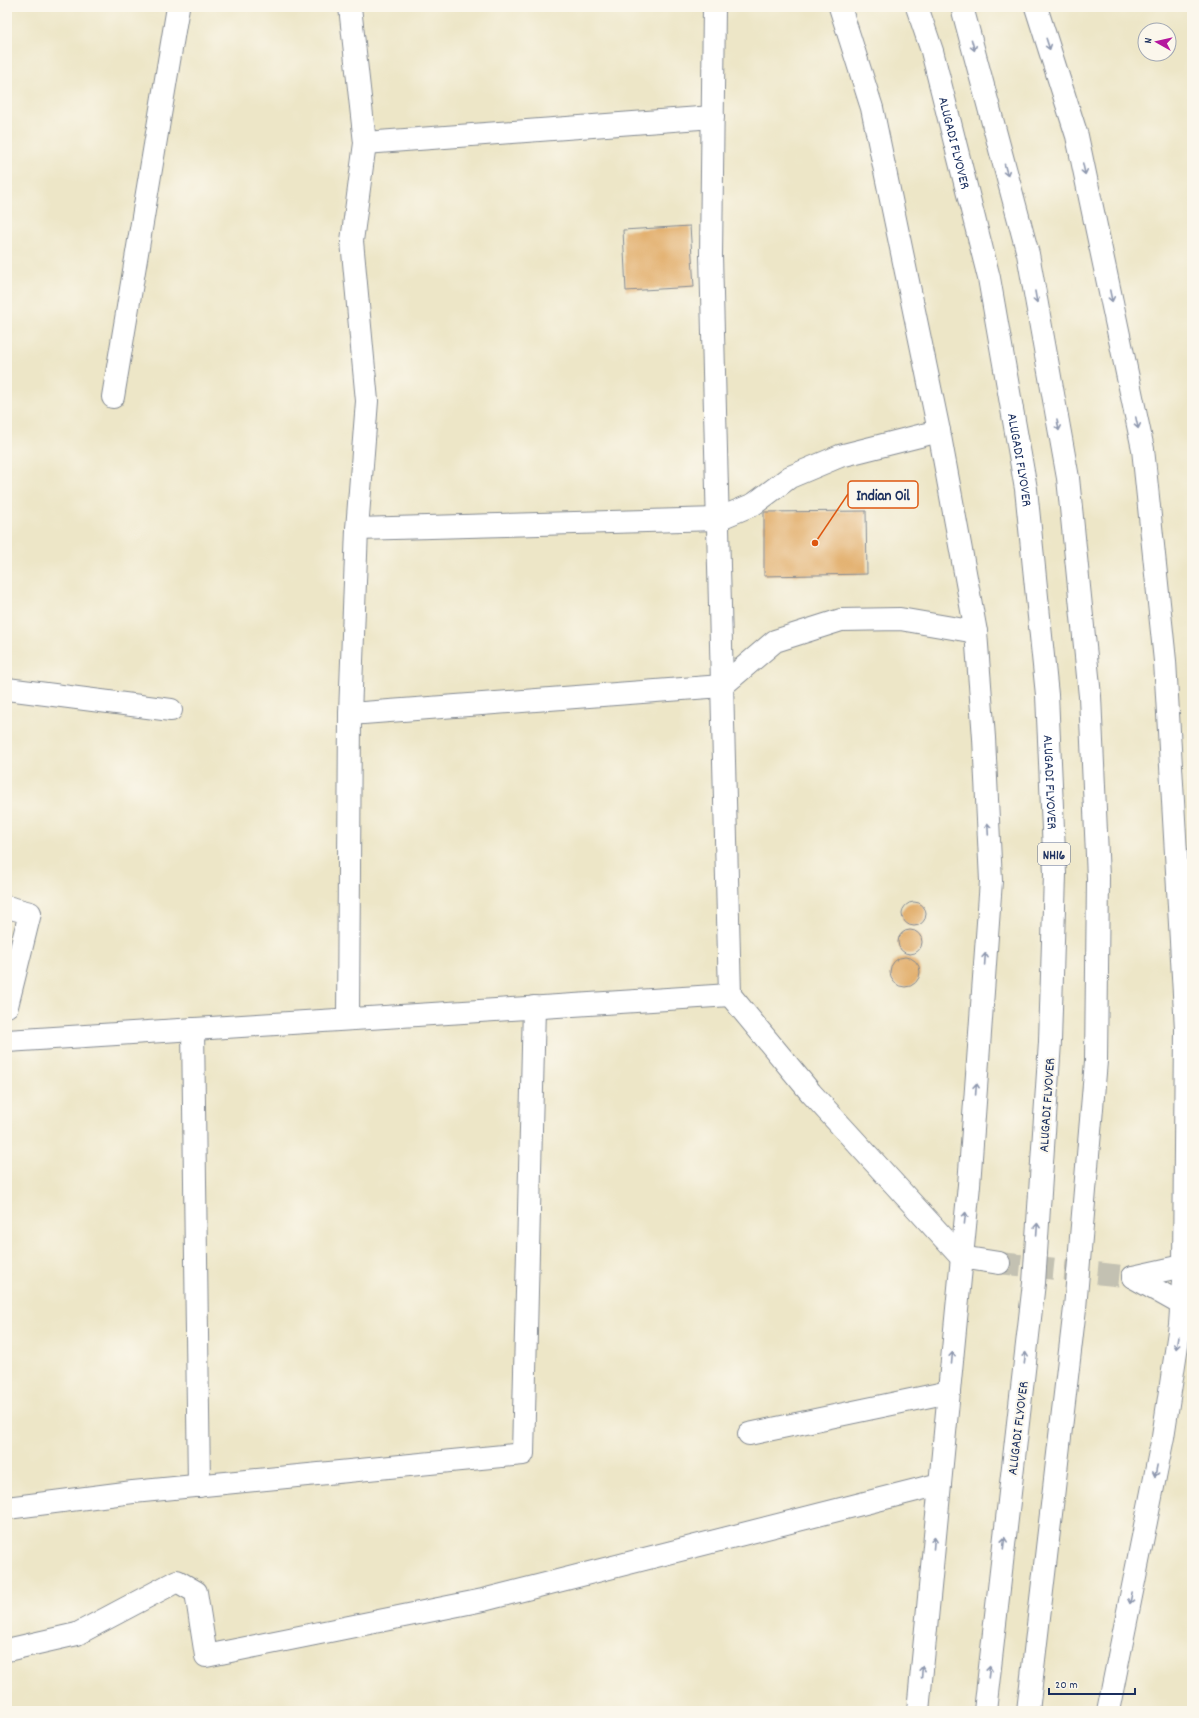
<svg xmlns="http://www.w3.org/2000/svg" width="1199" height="1718" viewBox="0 0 1199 1718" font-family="Dekko,sans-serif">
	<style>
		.building { fill: #e1ab66 }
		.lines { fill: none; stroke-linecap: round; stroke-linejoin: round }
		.minor-tunnel { stroke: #c3c1b2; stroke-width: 22; stroke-dasharray: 22 11; stroke-linecap: butt }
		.minor-casing { stroke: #848a92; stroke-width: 24 }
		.minor { stroke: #fff; stroke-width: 22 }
		.highway-bridge-casing { stroke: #848a92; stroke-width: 24; stroke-linecap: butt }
		.highway-bridge { stroke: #fff; stroke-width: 22 }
		.oneway { stroke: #8d97ae }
		.labels { text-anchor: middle; stroke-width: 4; stroke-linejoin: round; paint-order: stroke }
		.shield { fill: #fbf7ec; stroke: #5e6b89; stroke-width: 1 }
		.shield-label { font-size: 13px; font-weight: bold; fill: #1b2f5e }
		.street-label { font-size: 14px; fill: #1b2f5e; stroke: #fbf7ec }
		.leader { fill: none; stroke: #de5710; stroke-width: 1.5 }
		.callout-dot { fill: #de5710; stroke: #fbf7ec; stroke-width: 1.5 }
		.callout { fill: #fbf7ec; stroke: #de5710; stroke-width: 1.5 }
		.callout-label { font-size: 15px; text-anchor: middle; font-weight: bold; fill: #1b2f5e }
	</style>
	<rect width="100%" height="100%" fill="#fbf7ec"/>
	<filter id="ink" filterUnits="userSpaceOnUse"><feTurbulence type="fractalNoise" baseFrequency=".025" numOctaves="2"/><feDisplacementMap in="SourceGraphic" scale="8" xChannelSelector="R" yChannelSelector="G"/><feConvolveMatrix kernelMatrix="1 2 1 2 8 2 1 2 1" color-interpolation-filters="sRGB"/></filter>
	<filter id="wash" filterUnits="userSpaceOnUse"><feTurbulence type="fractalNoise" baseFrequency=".012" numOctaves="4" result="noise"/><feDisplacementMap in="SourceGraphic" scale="16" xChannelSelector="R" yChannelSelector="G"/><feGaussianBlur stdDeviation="0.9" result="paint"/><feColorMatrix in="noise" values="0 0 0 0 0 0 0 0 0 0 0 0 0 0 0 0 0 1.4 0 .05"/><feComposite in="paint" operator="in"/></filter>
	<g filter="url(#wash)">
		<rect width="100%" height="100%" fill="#ede6c7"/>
		<g id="blocks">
			<g class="building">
				<polygon points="690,226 694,287 626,291 623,230"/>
				<polygon points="866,511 867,574 764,576 764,512"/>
				<circle cx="914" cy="914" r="12"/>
				<circle cx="910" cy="942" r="12"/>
				<circle cx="905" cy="972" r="15"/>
			</g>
		</g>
	</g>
	<g filter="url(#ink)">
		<use href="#blocks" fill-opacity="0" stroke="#848a92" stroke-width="1"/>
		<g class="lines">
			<polyline class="minor-tunnel" points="999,1263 1133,1277"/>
			<g class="minor-casing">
				<g id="minor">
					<polyline points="350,7 365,143 352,241 367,401 357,529 350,714 722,686 775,641 841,620 900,619 976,632"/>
					<polyline points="714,7 711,255 730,995 811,1093 961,1257 999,1263"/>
					<polyline points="840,7 872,108 939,431 976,632 984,738 991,881 969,1185 918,1711"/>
					<polyline points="1036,7 1077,136 1143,449 1165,661 1186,1029 1184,1266 1180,1325 1163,1437 1108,1711"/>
					<polyline points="365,143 713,117"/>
					<polyline points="113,397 178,7"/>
					<polyline points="357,529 718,519 754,504 790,477 840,456 939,431"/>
					<polyline points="7,689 171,710"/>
					<polyline points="7,907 30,913 7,1006"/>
					<polyline points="348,1019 350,714"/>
					<polyline points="193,1029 199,1486"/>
					<polyline points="7,1041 730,995"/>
					<polyline points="1133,1277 1181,1304 1192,1304"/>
					<polyline points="1133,1277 1192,1264"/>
					<polyline points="749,1434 949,1392"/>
					<polyline points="7,1508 133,1492 523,1454 534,1007"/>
					<polyline points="7,1650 77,1634 177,1581 196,1592 206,1656 483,1600 940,1484"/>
				</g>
			</g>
			<use href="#minor" class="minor"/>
			<g class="highway-bridge-casing">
				<g id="highway-bridge">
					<path id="s1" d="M917,7L932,51L989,278L1026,489L1047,695L1055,874L1050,1042L1034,1283L985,1711"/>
					<polyline points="962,7 1028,254 1068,478 1090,696 1098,878 1096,1061 1075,1308 1028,1711"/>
				</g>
			</g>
			<use href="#highway-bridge" class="highway-bridge"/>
		</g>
		<defs><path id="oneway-shaft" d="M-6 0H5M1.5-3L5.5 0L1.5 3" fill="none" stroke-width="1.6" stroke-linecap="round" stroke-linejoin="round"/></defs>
		<g class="oneway">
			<use href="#oneway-shaft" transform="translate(1048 44) rotate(72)"/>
			<use href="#oneway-shaft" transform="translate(973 45) rotate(75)"/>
			<use href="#oneway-shaft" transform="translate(1084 169) rotate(78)"/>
			<use href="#oneway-shaft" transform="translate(1006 170) rotate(75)"/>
			<use href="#oneway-shaft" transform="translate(1111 296) rotate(78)"/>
			<use href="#oneway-shaft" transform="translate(1036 297) rotate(80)"/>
			<use href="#oneway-shaft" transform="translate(1137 423) rotate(78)"/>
			<use href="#oneway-shaft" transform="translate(1058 425) rotate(80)"/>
			<use href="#oneway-shaft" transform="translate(988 829) rotate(-93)"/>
			<use href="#oneway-shaft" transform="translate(985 959) rotate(-86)"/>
			<use href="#oneway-shaft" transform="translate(976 1089) rotate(-86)"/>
			<use href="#oneway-shaft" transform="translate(965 1218) rotate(-84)"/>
			<use href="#oneway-shaft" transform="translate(1037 1229) rotate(-86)"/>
			<use href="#oneway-shaft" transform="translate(1177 1343) rotate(99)"/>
			<use href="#oneway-shaft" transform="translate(952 1358) rotate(-85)"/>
			<use href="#oneway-shaft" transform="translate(1025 1358) rotate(-83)"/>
			<use href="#oneway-shaft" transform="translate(1156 1471) rotate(101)"/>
			<use href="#oneway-shaft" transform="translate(934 1543) rotate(-85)"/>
			<use href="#oneway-shaft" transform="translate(1004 1543) rotate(-83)"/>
			<use href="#oneway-shaft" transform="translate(1131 1598) rotate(101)"/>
			<use href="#oneway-shaft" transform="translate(922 1672) rotate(-85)"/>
			<use href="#oneway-shaft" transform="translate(989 1672) rotate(-83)"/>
		</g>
	</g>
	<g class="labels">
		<rect class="shield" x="1038" y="843" width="32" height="22" rx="3"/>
		<g class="shield-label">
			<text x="1054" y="859">NH16</text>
		</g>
		<g class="street-label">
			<text dy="5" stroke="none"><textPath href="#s1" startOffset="141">ALUGADI FLYOVER</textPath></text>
			<text dy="5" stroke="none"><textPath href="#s1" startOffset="465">ALUGADI FLYOVER</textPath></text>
			<text dy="5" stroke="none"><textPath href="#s1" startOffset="789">ALUGADI FLYOVER</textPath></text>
			<text transform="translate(1046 1105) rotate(-86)" y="5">ALUGADI FLYOVER</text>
			<text transform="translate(1017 1428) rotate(-83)" y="5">ALUGADI FLYOVER</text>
		</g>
	</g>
	<path class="leader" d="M815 543L848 494"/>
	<circle class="callout-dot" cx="815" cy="543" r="4"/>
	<rect class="callout" x="848" y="481" width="70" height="27" rx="4"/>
	<g class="callout-label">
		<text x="883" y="500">Indian Oil</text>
	</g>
	<rect width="1199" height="1718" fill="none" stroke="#fbf7ec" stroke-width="24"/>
	<g transform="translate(1157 42) rotate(278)"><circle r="19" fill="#fbf7ec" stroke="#a1a7b3"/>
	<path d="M0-3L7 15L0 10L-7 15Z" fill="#b5179e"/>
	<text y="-6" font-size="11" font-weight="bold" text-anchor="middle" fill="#1b2f5e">N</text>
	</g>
	<path d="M1049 1688v6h86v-6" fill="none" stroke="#1b2f5e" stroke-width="2"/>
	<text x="1055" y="1688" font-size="12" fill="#1b2f5e" stroke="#fbf7ec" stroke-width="3" paint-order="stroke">20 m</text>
</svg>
